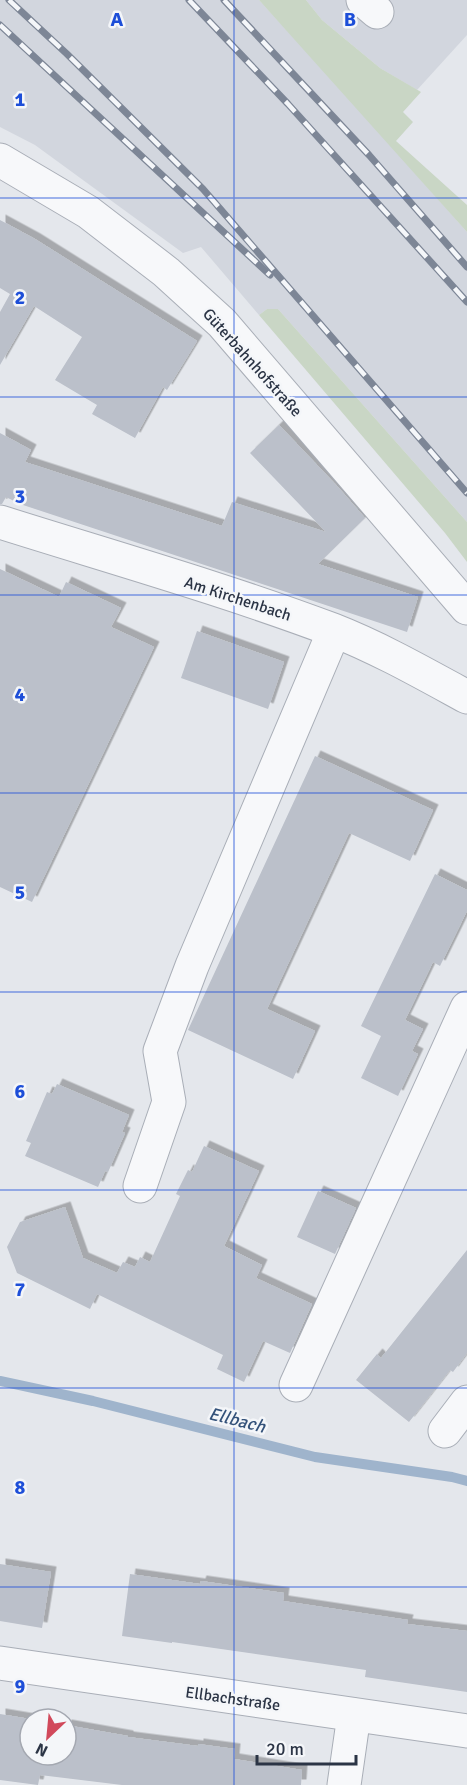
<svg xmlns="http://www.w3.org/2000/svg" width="467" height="1785" viewBox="0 0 467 1785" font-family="Signika,sans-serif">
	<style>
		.built { fill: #d2d6de }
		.green { fill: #c9d6c5 }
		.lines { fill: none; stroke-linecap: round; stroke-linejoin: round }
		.stream { stroke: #9fb4cc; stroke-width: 10 }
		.building { fill: #bbc0ca; filter: url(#shadow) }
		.minor-casing { stroke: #a9aeb7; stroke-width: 35 }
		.minor { stroke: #f7f8fa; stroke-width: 33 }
		.rail-casing { stroke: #7d8696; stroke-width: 7 }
		.rail { stroke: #f4f6f9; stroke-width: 4.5; stroke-dasharray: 14; stroke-linecap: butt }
		.grid { fill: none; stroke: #1d4ed8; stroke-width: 1.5; stroke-opacity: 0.55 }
		.labels { text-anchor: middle; stroke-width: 5; stroke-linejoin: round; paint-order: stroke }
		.street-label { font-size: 16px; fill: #2b3445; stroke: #f4f6f9 }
		.water-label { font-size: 18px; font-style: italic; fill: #34527a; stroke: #f4f6f9 }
		.grid-label { font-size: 20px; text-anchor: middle; font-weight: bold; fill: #1d4ed8; stroke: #f4f6f9; stroke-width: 5; stroke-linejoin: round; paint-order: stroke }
	</style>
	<defs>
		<filter id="shadow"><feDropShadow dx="5.5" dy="-5.5" stdDeviation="0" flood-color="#0004"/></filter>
	</defs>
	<rect width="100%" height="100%" fill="#e4e7ec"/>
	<g class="built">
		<polygon points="0,0 259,0 356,106 467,232 467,522 278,309 267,309 259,315 201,247 183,253 35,145 0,127"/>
		<polygon points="306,0 467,0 467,35 417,90 380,68 322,20"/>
	</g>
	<g class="green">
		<polygon points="259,0 306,0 322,20 380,68 421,92 403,112 413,122 396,141 467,205 467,232"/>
		<polygon points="267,309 278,309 467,522 467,562 445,533 259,315"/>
	</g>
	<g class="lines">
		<polyline class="stream" points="0,1381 93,1401 315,1457 452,1477 467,1481"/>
	</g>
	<g class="building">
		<polygon points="0,220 35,239 197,341 167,390 163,387 135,438 92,414 97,405 55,380 82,337 34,306 0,365 0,312 10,294 0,288"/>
		<polygon points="279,425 338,487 365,518 318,564 418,597 407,632 20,504 6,497 2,504 0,504 0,433 31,450 25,462 222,526 232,502 326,532 250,453"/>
		<polygon points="0,569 59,597 66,582 121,608 111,627 154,647 32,902 0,887"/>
		<polygon points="197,631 284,662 268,709 181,678"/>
		<polygon points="315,756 433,810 410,861 349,833 267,1009 315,1031 293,1079 188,1030"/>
		<polygon points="435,874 467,890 467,911 440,966 433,962 405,1020 423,1029 412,1051 418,1054 398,1096 361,1078 381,1036 361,1026"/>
		<polygon points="57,1084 129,1115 122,1132 125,1133 108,1172 105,1171 98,1187 25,1156 31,1143 26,1141 47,1092 52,1094"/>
		<polygon points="204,1146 259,1171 224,1246 262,1265 256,1278 312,1304 290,1353 263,1341 244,1382 217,1369 223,1355 97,1294 90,1309 17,1273 7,1247 20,1222 65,1207 83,1258 117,1273 123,1262 135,1267 140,1257 150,1262 180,1196 176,1194 188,1170 192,1172"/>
		<polygon points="318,1191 356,1208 335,1254 297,1237"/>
		<polygon points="467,1250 467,1353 453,1372 450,1370 409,1422 356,1380 377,1354 381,1358"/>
		<polygon points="0,1564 51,1572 42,1628 0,1621"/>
		<polygon points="130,1574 200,1584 201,1581 284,1593 283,1601 408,1620 407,1624 467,1631 467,1692 365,1677 366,1670 172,1642 172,1643 122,1636"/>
		<polygon points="0,1714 30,1719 30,1755 66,1755 66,1725 128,1736 128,1737 198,1746 198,1744 235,1749 234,1759 302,1770 301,1785 122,1785 40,1775 38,1785 0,1780"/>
	</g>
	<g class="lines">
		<g class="minor-casing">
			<g id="minor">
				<polyline points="363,0 377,12"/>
				<polyline points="0,160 88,212 166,272 222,323 467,608"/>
				<path d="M0,522C111,557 224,589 333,630C379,648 423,673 467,697"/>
				<polyline points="140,1186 169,1102 160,1051 192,966 334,631"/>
				<polyline points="296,1385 467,1008"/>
				<polyline points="445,1431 467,1402"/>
				<polyline points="0,1663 467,1731"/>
				<polyline points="344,1785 354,1715"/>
			</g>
		</g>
		<use href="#minor" class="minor"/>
		<g class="rail-casing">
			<g id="rail">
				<polyline points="9,0 67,54 203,189 467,493"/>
				<polyline points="189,0 288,104 467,302"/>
				<polyline points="224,0 369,155 467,267"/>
				<polyline points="0,25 270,275"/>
			</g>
		</g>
		<use href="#rail" class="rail"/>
	</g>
	<path class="grid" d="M234,0V1785M0,198H467M0,397H467M0,595H467M0,793H467M0,992H467M0,1190H467M0,1388H467M0,1587H467"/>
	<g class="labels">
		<g class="street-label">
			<text transform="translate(253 362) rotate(48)" y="6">Güterbahnhofstraße</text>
			<text transform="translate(238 598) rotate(18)" y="6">Am Kirchenbach</text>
			<text transform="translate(233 1698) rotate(8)" y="6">Ellbachstraße</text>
		</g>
		<g class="water-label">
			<text transform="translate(237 1420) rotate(14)" y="6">Ellbach</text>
		</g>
	</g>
	<g class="grid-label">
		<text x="117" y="26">A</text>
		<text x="350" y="26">B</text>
		<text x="20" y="106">1</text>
		<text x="20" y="304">2</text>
		<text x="20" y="503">3</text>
		<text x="20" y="701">4</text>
		<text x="20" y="899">5</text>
		<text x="20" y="1098">6</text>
		<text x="20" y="1296">7</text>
		<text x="20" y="1494">8</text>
		<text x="20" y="1693">9</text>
	</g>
	<g transform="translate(48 1737) rotate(206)"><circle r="28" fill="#f4f6f9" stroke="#a4a8b1" stroke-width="1.5"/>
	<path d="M0-4.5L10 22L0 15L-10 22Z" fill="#d1495b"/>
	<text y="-9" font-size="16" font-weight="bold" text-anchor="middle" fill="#2b3445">N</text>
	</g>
	<path d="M257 1755v9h99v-9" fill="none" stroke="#2b3445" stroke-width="3"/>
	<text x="266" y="1755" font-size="18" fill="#2b3445" stroke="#f4f6f9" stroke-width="4.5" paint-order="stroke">20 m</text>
</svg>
